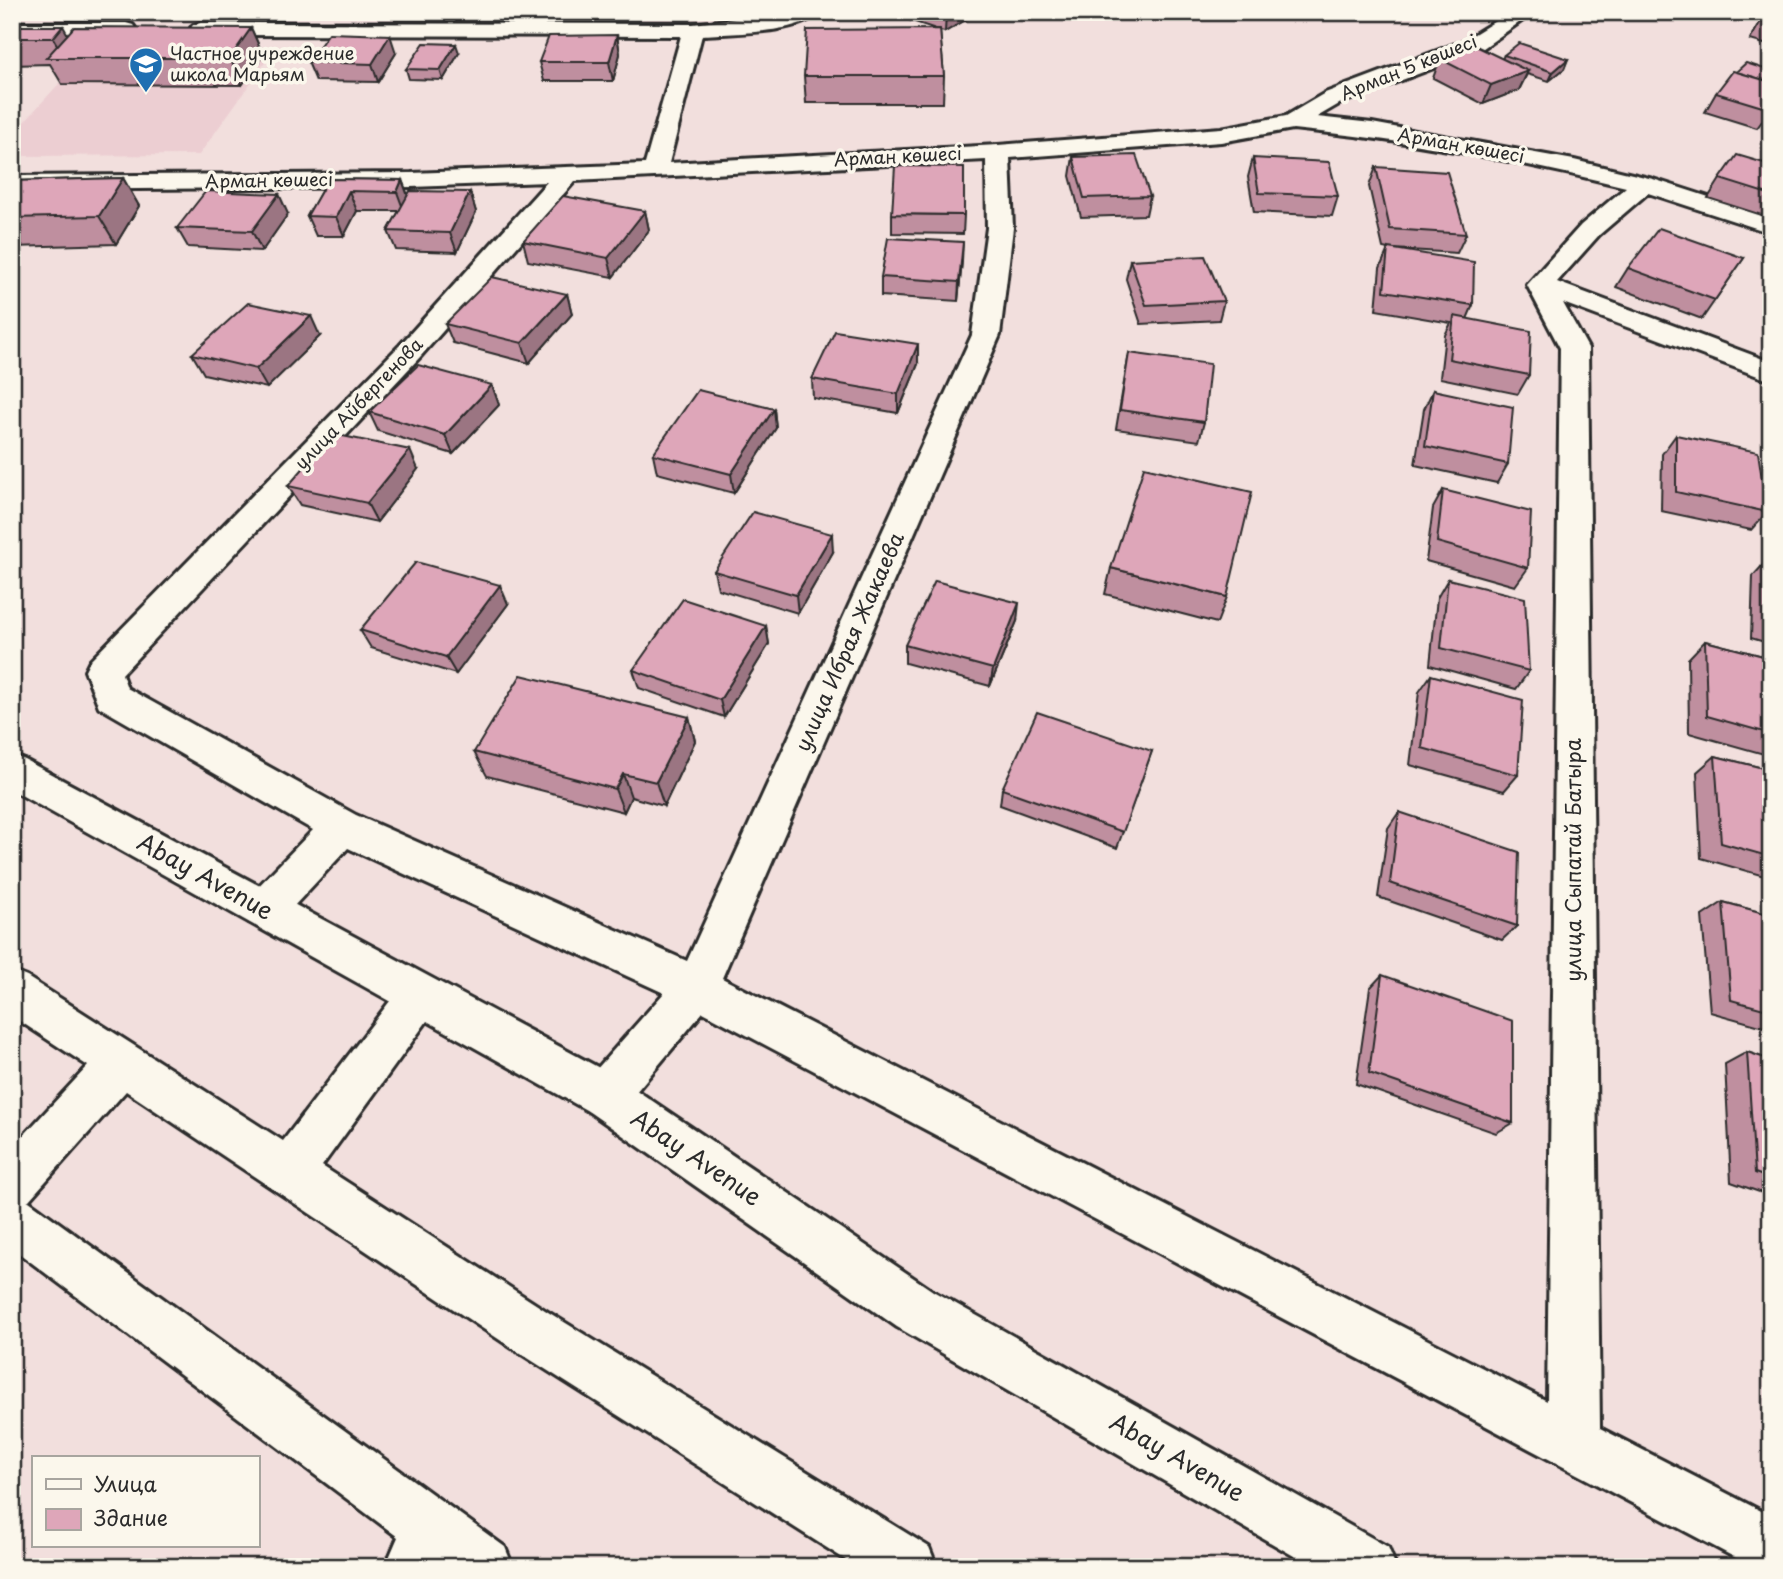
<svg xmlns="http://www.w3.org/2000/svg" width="1783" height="1579" viewBox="0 0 1783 1579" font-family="'Playpen Sans',sans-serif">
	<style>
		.built { fill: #ecced2 }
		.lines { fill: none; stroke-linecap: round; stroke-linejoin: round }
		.minor-casing { stroke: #2b2b2b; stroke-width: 6 }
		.major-casing { stroke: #2b2b2b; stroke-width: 6 }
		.minor { fill: #fbf7ec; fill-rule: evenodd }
		.major { fill: #fbf7ec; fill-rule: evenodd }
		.wall { fill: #bf8f9f; stroke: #2b2b2b; stroke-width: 2 }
		.shaded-wall { fill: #9b7482; stroke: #2b2b2b; stroke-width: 2 }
		.building { fill: #dea6b9; stroke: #2b2b2b; stroke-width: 2 }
		.labels { text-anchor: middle; stroke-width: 7; stroke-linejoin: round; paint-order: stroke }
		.far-poi-label { font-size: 18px; fill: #2b2b2b; stroke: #fbf7ec; text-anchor: start }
		.far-street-label { font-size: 18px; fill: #2b2b2b; stroke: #fbf7ec }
		.street-label { font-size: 21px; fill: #2b2b2b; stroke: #fbf7ec }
		.near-street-label { font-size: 24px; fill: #2b2b2b; stroke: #fbf7ec }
	</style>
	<rect width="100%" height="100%" fill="#f2dfdd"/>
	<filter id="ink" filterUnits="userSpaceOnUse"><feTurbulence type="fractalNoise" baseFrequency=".0143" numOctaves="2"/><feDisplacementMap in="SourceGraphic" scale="14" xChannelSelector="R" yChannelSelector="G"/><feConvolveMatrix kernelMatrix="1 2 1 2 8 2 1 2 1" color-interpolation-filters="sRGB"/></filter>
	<g filter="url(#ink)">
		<polygon class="built" points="88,52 272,53 199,155 12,156 12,135"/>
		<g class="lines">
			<g class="minor-casing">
				<g id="minor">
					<path d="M793,12H818C802,34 729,33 702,35L669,163L998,145L1221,128L1286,116L1325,93L1463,41L1510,12H1534L1479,51L1341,103L1317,117L1372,123L1574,160L1653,179L1771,217V233L1648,193L1599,235L1557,282L1771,362V381L1563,303L1588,348L1600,1428L1771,1516V1567L1751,1566L703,1012L620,1111L604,1118L588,1111L581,1095L588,1079L664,993L348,848L279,922L264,928L249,922L243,909L249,896L313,830L99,707L85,671L90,661L400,345L547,182L411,187L12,190V176L411,173L645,164L681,36L200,35L193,33L190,29L193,25L200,23L693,24ZM1293,129C1405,140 1517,160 1626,187L1581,225L1527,285L1560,348L1547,1401L722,978L1000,335L1013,228L1010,158L1221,142ZM986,160L987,228L972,335L687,961L356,815L127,688L122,674L420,357L575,181Z"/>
					<polygon points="12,23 126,23 133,25 136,29 133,33 126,35 12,35"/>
					<polygon points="12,1194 29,1201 505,1547 513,1567 385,1567 398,1537 12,1248"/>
				</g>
			</g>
			<g class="major-casing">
				<polygon id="major" points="12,755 25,760 620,1079 933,1291 1388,1547 1396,1567 1313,1567 897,1327 588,1111 427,1021 322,1166 548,1312 929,1547 937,1567 857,1567 512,1348 126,1091 29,1200 12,1207 12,1148 88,1066 12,1016 12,971 27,977 283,1141 390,1001 12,790"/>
			</g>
			<use href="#minor" class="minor"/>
			<use href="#major" class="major"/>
		</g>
		<g class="wall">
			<polygon points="897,12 979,12 945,32 940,31 944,76 943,103 806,103 804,76 936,29 897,16"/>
			<polygon points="1771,12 1771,46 1750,40 1761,21"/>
			<polygon points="12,26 68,34 251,28 263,55 242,85 62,84 50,64 12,65"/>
			<polygon points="617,35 620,54 613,81 544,81 539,62"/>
			<polygon points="396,53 378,82 316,81 308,62"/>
			<polygon points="459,53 443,80 409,79 406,69"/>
			<polygon points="1504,55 1568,59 1564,69 1549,81 1527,74 1519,90 1483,104 1433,78 1440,59 1502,59"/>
			<polygon points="1771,71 1771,109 1757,128 1705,112 1716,93 1736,72"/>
			<polygon points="1073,157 1150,196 1146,215 1081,217 1070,176"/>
			<polygon points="1253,158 1338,196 1332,216 1254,212 1248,177"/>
			<polygon points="1771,165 1771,218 1708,198 1720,179"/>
			<polygon points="1376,167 1466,234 1457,253 1393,249 1473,305 1467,319 1529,375 1518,394 1440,378 1445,335 1451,323 1376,310 1380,268 1388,249 1383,248 1369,186"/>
			<polygon points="123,178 139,206 116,244 12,247 12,181"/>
			<polygon points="328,179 402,180 408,195 470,192 476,212 457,252 396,250 388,231 399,211 357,211 344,236 316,236 307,216"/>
			<polygon points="645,211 649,230 613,277 528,261 523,241"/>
			<polygon points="288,214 262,251 188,247 177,228"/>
			<polygon points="892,214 964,215 963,234 892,233"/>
			<polygon points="1744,258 1702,319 1616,287 1628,268"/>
			<polygon points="1130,260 1224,301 1219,320 1141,324 1126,279"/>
			<polygon points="962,261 958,301 881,296 881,277"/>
			<polygon points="567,294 572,314 529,363 453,343 445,324"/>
			<polygon points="320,336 267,388 204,374 192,354"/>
			<polygon points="1129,353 1204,422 1199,441 1116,429"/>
			<polygon points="918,364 898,413 813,398 812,379"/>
			<polygon points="492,385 499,405 453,454 378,431 369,412"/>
			<polygon points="1433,390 1508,464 1497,483 1415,465 1424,409"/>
			<polygon points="774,409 776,428 734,493 657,473 653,454"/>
			<polygon points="1676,435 1767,512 1751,530 1661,511 1662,454"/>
			<polygon points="418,469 377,522 300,505 288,486"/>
			<polygon points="1443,490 1528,568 1515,586 1426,561 1433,508"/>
			<polygon points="833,552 798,613 718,589 714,571"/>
			<polygon points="1770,557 1771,557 1771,644 1751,638 1753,576"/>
			<polygon points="1111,568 1227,597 1217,623 1105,594"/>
			<polygon points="1448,579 1529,671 1516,689 1430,665 1437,598"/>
			<polygon points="508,604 456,674 371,648 360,630"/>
			<polygon points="1017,621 990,686 905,663 905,645"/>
			<polygon points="766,626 769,644 724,717 639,688 633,670"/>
			<polygon points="1705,641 1771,658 1771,756 1689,733 1688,659"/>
			<polygon points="1431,675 1518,775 1504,791 1410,765 1419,692"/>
			<polygon points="689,717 695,741 664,806 631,797 624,812 487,776 474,752"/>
			<polygon points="1152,751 1117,848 1000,805 1002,789"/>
			<polygon points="1715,756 1771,770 1771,878 1701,858 1697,772"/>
			<polygon points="1399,812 1517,926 1502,940 1378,897 1388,828"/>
			<polygon points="1723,902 1771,915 1771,1029 1710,1012 1702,916"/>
			<polygon points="1382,975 1513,1123 1496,1133 1356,1084 1370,988"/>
			<polygon points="1747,1052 1771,1060 1771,1196 1731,1182 1725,1064"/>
		</g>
		<g class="shaded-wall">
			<polygon points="949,12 979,12 945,32 946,14"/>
			<polygon points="63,26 78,53 65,58 53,38"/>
			<polygon points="251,28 263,55 242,85 230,58"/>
			<polygon points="390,35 396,53 378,82 372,64"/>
			<polygon points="617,35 620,54 613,81 609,62"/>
			<polygon points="456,44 459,53 443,80 440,70"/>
			<polygon points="1568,59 1564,69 1549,81 1553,72"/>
			<polygon points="1528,71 1519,90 1483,104 1491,85"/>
			<polygon points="123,178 139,206 116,244 99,216"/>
			<polygon points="402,180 409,199 404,211 397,192"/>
			<polygon points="349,191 357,211 344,236 336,217"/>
			<polygon points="470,192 476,212 457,252 450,233"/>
			<polygon points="279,194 288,214 262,251 252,231"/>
			<polygon points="645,211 649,230 613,277 608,258"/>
			<polygon points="963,242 962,261 958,301 959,282"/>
			<polygon points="567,294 572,314 529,363 522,343"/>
			<polygon points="311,316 320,336 267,388 256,369"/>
			<polygon points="918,344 918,364 898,413 898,394"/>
			<polygon points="492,385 499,405 453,454 445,435"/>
			<polygon points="774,409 776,428 734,493 731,474"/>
			<polygon points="410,450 418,469 377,522 367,503"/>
			<polygon points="832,534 833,552 798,613 796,595"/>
			<polygon points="500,585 508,604 456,674 446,657"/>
			<polygon points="1019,603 1017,621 990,686 993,669"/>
			<polygon points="766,626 769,644 724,717 720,700"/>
			<polygon points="689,717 695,741 664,806 656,782"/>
			<polygon points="623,774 631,797 624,812 615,789"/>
		</g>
		<g class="building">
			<polygon points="1770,12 1771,12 1771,24 1761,21"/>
			<polygon points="12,26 63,26 53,38 12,38"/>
			<polygon points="74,27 251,28 230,58 46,58"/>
			<polygon points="940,29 944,76 804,76 807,30"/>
			<polygon points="329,33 390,35 372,64 308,62"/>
			<polygon points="617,35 609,62 539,62 549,36"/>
			<polygon points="424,43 456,44 440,70 406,69"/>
			<polygon points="1519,43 1568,59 1553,72 1504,55"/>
			<polygon points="1476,46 1528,71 1491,85 1440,59"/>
			<polygon points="1746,63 1771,71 1771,82 1736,72"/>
			<polygon points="1733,71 1771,82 1771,106 1769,109 1716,93"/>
			<polygon points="1136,155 1150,196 1084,198 1073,157"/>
			<polygon points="1737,155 1771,165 1771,195 1720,179"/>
			<polygon points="1253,158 1329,162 1338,196 1259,193"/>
			<polygon points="895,166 964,167 964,215 892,214"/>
			<polygon points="1376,167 1447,172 1466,234 1390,229"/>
			<polygon points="123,178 99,216 12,218 12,181"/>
			<polygon points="328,179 402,180 397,192 349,191 336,217 307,216"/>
			<polygon points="206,191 279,194 252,231 177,228"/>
			<polygon points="410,191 470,192 450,233 388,231"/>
			<polygon points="563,196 645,211 608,258 523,241"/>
			<polygon points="1659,228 1744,258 1715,300 1628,268"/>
			<polygon points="888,238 963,242 959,282 881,277"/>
			<polygon points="1388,248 1474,262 1473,305 1384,291"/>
			<polygon points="1205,256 1224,301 1146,305 1130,260"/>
			<polygon points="492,277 567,294 522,343 445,324"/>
			<polygon points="248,303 311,316 256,369 192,354"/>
			<polygon points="1454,316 1531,331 1529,375 1449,359"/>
			<polygon points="835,331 918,344 898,394 812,379"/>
			<polygon points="1129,353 1210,364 1204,422 1120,410"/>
			<polygon points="418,365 492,385 445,435 369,412"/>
			<polygon points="698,390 774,409 731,474 653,454"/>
			<polygon points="1433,390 1513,407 1508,464 1425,446"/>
			<polygon points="333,434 410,450 367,503 288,486"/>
			<polygon points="1676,435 1758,452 1767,512 1676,492"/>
			<polygon points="1144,467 1252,492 1227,597 1111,568"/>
			<polygon points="1443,490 1531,512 1528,568 1437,542"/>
			<polygon points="753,512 832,534 796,595 714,571"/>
			<polygon points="1770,557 1771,557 1771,621 1769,620"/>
			<polygon points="416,562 500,585 446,657 360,630"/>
			<polygon points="1448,579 1525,598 1529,671 1441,648"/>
			<polygon points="935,581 1019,603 993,669 905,645"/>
			<polygon points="683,599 766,626 720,700 633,670"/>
			<polygon points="1705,641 1771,658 1771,734 1707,716"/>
			<polygon points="521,675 689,717 656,782 623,774 615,789 474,752"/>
			<polygon points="1431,675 1523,700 1518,775 1422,748"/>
			<polygon points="1037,712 1152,751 1123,832 1002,789"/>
			<polygon points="1715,756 1771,770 1771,857 1721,843"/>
			<polygon points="1399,812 1519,852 1517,926 1390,883"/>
			<polygon points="1723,902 1771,915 1771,1011 1731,1000"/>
			<polygon points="1382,975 1513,1021 1513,1123 1369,1073"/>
			<polygon points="1747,1052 1771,1060 1771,1179 1755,1173"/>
		</g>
	</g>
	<defs>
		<g id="school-pin" transform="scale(1.75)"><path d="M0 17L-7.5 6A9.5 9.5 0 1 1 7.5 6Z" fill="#1f6fb2" stroke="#fbf7ec"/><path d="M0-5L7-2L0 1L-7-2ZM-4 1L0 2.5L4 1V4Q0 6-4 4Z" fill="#fff"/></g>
	</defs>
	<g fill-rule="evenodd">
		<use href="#school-pin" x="146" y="64"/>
	</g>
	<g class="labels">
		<g class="far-poi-label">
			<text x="170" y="60">Частное учреждение<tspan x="170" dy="21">школа Марьям</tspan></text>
		</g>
		<g class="far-street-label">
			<text transform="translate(1409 68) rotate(-22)" y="6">Арман 5 көшесі</text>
			<text transform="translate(1461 146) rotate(10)" y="6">Арман көшесі</text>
			<text transform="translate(898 157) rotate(-3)" y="6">Арман көшесі</text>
			<text transform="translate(269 181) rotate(-1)" y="6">Арман көшесі</text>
			<text transform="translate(359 404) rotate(-46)" y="6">улица Айбергенова</text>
		</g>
		<g class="street-label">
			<text transform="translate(850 642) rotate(-66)" y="7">улица Ибрая Жакаева</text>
			<text transform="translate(1574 860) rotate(-90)" y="7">улица Сыпатай Батыра</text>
		</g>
		<g class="near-street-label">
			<text transform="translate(205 877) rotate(29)" y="8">Abay Avenue</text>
			<text transform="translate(696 1158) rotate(34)" y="8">Abay Avenue</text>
			<text transform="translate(1177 1458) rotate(30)" y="8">Abay Avenue</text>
		</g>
	</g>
	<rect width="1783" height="1579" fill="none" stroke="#fbf7ec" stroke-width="42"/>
	<rect x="21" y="21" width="1741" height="1537" fill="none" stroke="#2b2b2b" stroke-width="2.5" filter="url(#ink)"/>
	<rect x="32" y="1456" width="228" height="91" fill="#fbf7ec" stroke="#a8a59f" stroke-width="2"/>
	<rect x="46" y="1479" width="35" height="10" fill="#fbf7ec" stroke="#a8a59f" stroke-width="2"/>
	<text x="94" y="1492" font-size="21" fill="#2b2b2b">Улица</text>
	<rect x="46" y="1509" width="35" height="21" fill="#dea6b9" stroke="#a8a59f" stroke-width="2"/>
	<text x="94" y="1526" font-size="21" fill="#2b2b2b">Здание</text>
</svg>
